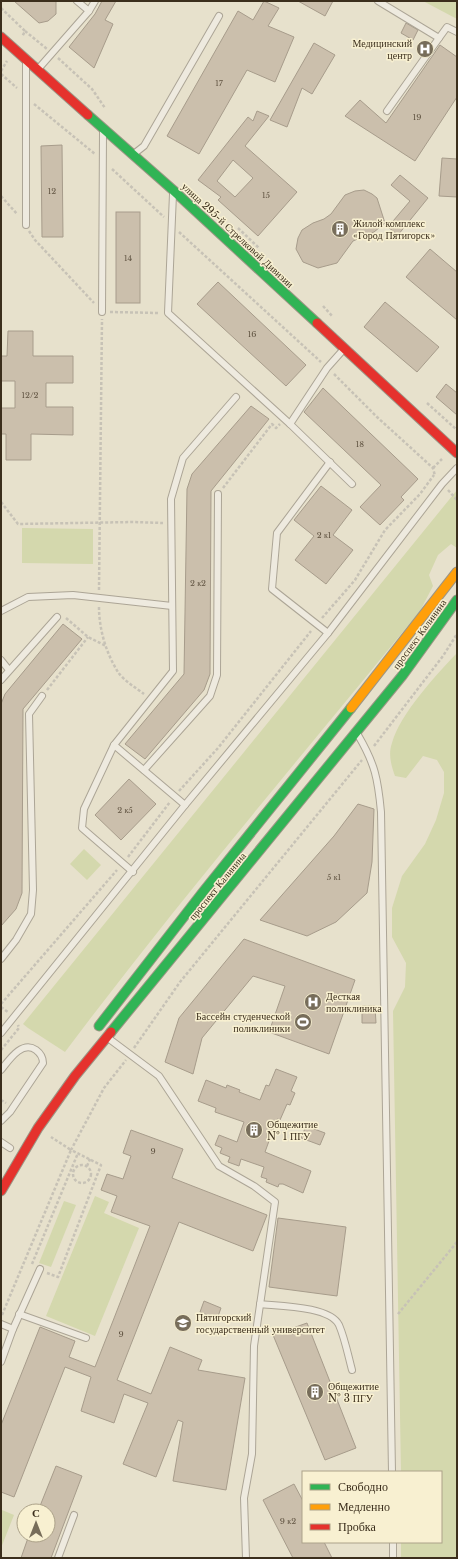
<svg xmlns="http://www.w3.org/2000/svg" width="458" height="1559" viewBox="0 0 458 1559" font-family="'Libre Baskerville',serif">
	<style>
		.green { fill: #d4d8ad }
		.building { fill: #cbbfac; stroke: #a79c8b; fill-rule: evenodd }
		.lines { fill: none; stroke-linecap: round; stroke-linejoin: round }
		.lane-casing { stroke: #aca596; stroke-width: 8 }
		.fast-casing { stroke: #9c9585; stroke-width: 11 }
		.slow-casing { stroke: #9c9585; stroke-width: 11 }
		.jam-casing { stroke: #9c9585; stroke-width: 11 }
		.path { stroke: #c7c2b6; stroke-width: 2.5; stroke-dasharray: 3 2; stroke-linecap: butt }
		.lane { stroke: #eeeadf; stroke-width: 6 }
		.fast { stroke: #30b455; stroke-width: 9 }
		.slow { stroke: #ff9f0a; stroke-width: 9 }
		.jam { stroke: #e5322d; stroke-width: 9 }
		.labels { text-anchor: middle; stroke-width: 3; stroke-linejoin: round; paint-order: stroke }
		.number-label { font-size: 8px; fill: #5f5240 }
		.poi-label { font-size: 10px; fill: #3b2e1c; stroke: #f8f0d1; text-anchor: start }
		.street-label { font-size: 10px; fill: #3b2e1c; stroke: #f8f0d1 }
	</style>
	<rect width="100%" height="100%" fill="#e7e1cc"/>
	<g class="green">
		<polygon points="423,1 457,1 457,19"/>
		<path d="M457,490V548L451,544L438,555L429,575L433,586L420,611C301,757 178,901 65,1052L28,1028L23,1024Z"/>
		<polygon points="22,528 93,529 93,564 22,563"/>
		<path d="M457,653V1558H401V1542H441V1472H401L393,1011L405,987L406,963L392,937V908L402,876L425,844L436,820L444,793V772L437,760L423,756L406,778L395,776C391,765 388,754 392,743C400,714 436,675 457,653Z"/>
		<polygon points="84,849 101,865 87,880 70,864"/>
		<polygon points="95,1196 109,1202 104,1213 139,1228 95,1336 46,1316"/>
		<polygon points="64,1201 76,1205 51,1267 39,1263"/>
		<polygon points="2,1510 14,1515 1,1548 1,1512"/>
	</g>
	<g class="building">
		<polygon points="14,1 56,1 56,14 48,21 39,23"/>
		<polygon points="102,1 116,1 105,20 113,24 94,68 69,47 95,14"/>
		<polygon points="264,1 279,8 268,26 294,37 275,82 247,70 199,154 167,136 238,11 253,20"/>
		<polygon points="298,1 333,1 325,16"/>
		<polygon points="406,23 418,30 413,40 401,33"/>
		<polygon points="314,43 335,55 312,94 302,88 287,127 270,120"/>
		<polygon points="440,45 457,57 457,97 415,161 345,116 360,100 386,123"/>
		<path d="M257,111L269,116L245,146L297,192L258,236L218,200L221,197L198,180L248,117L253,121ZM233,160L253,178L235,197L217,181Z"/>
		<polygon points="62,145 63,237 42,237 41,146"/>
		<polygon points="442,158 457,159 457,197 439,196"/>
		<polygon points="400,175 428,198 398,235 388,227 410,201 391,185"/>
		<polygon points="364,190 372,194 377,198 385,223 374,232 353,241 337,263 318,268 303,262 296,249 298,238 302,230 313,223 324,219 331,214 345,195 355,191"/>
		<rect x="116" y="212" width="24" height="91"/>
		<polygon points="430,249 457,272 457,320 406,277"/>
		<polygon points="218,282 306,365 286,386 197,304"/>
		<polygon points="385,302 439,347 417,372 364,327"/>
		<polygon points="8,331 33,331 33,356 73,356 73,383 46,383 46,407 73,407 73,435 31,434 31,460 6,460 6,434 1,434 1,408 15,408 15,381 1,381 1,356 7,356"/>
		<polygon points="446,384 457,393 457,415 436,397"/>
		<polygon points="323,388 418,479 401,497 404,500 380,525 360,507 381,485 304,412"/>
		<polygon points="251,406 269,419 211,491 210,674 204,690 145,759 125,744 184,674 187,489 192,474"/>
		<polygon points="321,486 352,510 333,535 353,550 326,584 295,560 314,536 294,520"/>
		<polygon points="63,624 82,639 23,709 22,893 16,909 1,926 1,704 5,694"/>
		<polygon points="129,779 156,804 121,840 95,815"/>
		<polygon points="358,804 374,809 372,862 367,893 336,922 307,936 260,920 334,836"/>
		<polygon points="244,939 355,980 329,1054 269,1032 285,986 253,976 202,1038 193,1074 165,1062 179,1018"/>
		<polygon points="362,1006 375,1006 376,1023 362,1023"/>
		<polygon points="276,1069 297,1077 291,1091 295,1093 290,1105 287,1104 280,1120 277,1119 265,1152 311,1171 303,1193 283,1184 279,1184 278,1187 266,1182 267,1179 261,1177 264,1167 241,1159 239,1166 228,1162 230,1157 220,1153 222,1148 215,1145 219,1135 237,1142 244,1122 215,1112 216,1108 198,1101 206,1080 226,1088 227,1085 240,1090 239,1092 260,1100 266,1085 269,1086"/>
		<polygon points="306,1126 325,1133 320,1145 301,1138"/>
		<polygon points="131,1130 183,1149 172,1178 267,1215 253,1251 179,1222 117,1380 151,1394 170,1347 202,1360 198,1370 245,1378 226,1490 173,1481 183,1422 178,1420 156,1477 123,1464 148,1403 124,1394 114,1423 81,1411 91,1377 65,1367 14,1497 1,1492 1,1425 40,1327 75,1341 69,1357 95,1367 150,1226 111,1212 117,1196 101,1190 107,1174 123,1179 131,1156 123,1153"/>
		<polygon points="278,1218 346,1227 337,1296 269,1287"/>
		<polygon points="204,1301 221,1308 217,1319 200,1312"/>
		<polygon points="307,1323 356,1448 325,1460 273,1335"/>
		<polygon points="56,1466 82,1476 51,1558 21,1558 29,1535 48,1535 48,1511 38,1511"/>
		<polygon points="294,1484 303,1501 303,1542 324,1542 332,1558 293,1558 263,1500"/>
	</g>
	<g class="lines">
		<g class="lane-casing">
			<g id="lane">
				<polyline points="77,1 89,11"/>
				<polyline points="378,1 439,38 447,27 457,32"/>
				<polyline points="26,64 26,225"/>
				<polyline points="39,68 89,11 95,1"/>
				<polyline points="387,111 439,38"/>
				<polyline points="135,153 144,146 219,16"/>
				<polyline points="173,194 168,313 290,424"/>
				<polyline points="102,312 103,133"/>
				<polyline points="343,350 327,368 290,424 352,484"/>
				<polyline points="1,611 28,597 73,595 172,606"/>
				<polyline points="328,633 272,589 277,533 330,462"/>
				<polyline points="1,660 9,670"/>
				<polyline points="1,680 57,617"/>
				<path d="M358,735C375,764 378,779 381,812L392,1472"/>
				<polyline points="114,745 185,805"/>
				<polyline points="144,770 210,696 217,675 218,494"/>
				<polyline points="133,872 82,828 84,809 114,745 173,671 171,499 183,458 236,397"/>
				<polyline points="1,959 16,940 31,914 33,890 29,714 42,696"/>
				<polyline points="1,1033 185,805 328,633 442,484 457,468"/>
				<polyline points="108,1038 159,1076 219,1166 254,1186 275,1202 254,1346 252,1454 244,1498 246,1558"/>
				<path d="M1,1070C9,1060 22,1040 36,1050C40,1053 43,1058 43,1063L10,1112L1,1121"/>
				<polyline points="1,1142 10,1148"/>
				<path d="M260,1304C278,1306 330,1306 339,1325C345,1339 348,1355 352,1370"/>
				<polyline points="19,1314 86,1338"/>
				<polyline points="1,1324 13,1329 1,1362"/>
				<polyline points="13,1329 40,1269"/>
				<polyline points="393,1542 393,1558"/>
				<polyline points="58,1558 74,1515"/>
			</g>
		</g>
		<g class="fast-casing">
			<g id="fast">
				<polyline points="88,115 173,190 317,323"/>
				<polyline points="99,1026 203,892 351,708"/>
				<polyline points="111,1032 402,676 457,600"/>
			</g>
		</g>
		<g class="slow-casing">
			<polyline id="slow" points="351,708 457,572"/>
		</g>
		<g class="jam-casing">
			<g id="jam">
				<polyline points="1,37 88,115"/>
				<polyline points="317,323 457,453"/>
				<polyline points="1,1191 38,1128 75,1076 111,1032"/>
			</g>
		</g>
		<g class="path">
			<polyline points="1,8 25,31 22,37"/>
			<polyline points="25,31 47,49"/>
			<polyline points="58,58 92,89 105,108"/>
			<polyline points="1,71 7,61"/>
			<polyline points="1,74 17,88"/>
			<polyline points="34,104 95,154"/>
			<polyline points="112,169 164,217"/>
			<polyline points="1,196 17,214"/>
			<polyline points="238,228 259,248"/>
			<polyline points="29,231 35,240 94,303"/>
			<polyline points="179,232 321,362"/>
			<polyline points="323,306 333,317"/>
			<polyline points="110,312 159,313"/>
			<polyline points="334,374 377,417 433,468 435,476"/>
			<polyline points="427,403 457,430"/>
			<polyline points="433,468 442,459"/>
			<polyline points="223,488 272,424 276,428 280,424"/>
			<polyline points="448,490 457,500"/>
			<polyline points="1,502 18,524 133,522 163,523"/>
			<polyline points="99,590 102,319"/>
			<path d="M99,607C99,629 106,653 118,672C123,680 136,688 144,694"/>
			<polyline points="66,618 88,637 106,646"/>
			<polyline points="322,618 355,580 385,530 420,494 434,475"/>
			<polyline points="47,690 88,637"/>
			<polyline points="374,746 443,656 457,634"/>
			<polyline points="179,791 218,748 311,631"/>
			<polyline points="128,857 170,802"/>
			<polyline points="1,1004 117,870"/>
			<polyline points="1,1007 8,1012"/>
			<polyline points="134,1048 180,982 362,760"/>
			<polyline points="1,1050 19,1028 18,1025"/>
			<polyline points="1,1100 6,1103"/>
			<circle cx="82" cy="1174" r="9"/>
			<polyline points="87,1166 90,1159"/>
			<polyline points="32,1264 78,1153"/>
			<polyline points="47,1273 58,1277 101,1165 71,1150 104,1088 126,1060"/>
			<polyline points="398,1314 457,1242"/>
			<polyline points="2,1315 71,1150 51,1137"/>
		</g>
		<use href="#lane" class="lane"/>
		<use href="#fast" class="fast"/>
		<use href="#slow" class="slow"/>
		<use href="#jam" class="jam"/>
	</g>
	<defs>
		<g id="hospital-disc" transform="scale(0.9)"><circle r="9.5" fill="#776d5a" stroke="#f8f0d1"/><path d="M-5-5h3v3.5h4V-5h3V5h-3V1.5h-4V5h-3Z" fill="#fff"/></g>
		<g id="building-disc" transform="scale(0.9)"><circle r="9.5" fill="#776d5a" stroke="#f8f0d1"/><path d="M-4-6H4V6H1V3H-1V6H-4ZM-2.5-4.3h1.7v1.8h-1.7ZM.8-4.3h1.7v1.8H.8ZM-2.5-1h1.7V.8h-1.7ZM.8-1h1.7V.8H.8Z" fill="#fff"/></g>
		<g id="stadium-disc" transform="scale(0.9)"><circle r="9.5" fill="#776d5a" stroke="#f8f0d1"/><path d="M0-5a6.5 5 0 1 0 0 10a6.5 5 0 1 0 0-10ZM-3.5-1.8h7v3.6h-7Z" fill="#fff"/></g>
		<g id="university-disc" transform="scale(0.9)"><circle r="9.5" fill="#776d5a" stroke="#f8f0d1"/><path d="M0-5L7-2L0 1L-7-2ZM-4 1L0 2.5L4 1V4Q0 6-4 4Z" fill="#fff"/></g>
	</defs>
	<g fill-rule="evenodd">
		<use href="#hospital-disc" x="425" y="49"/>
		<use href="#building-disc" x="340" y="229"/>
		<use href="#hospital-disc" x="313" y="1002"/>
		<use href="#stadium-disc" x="303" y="1022"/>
		<use href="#building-disc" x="254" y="1130"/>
		<use href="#university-disc" x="183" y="1323"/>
		<use href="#building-disc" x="315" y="1392"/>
	</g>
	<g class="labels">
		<g class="number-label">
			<text x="219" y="86">17</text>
			<text x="417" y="120">19</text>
			<text x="52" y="194">12</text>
			<text x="266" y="198">15</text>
			<text x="128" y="261">14</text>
			<text x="252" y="337">16</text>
			<text x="30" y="398">12/2</text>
			<text x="360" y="447">18</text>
			<text x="324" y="538">2 к1</text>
			<text x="198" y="586">2 к2</text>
			<text x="125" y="813">2 к5</text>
			<text x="334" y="880">5 к1</text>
			<text x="153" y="1154">9</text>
			<text x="121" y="1337">9</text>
			<text x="288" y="1524">9 к2</text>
		</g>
		<g class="poi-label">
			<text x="412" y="47" text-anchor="end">Медицинский<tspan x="412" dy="12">центр</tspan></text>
			<text x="353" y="227">Жилой комплекс<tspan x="353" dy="12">«Город Пятигорск»</tspan></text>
			<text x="326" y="1000">Десткая<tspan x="326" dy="12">поликлиника</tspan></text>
			<text x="290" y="1020" text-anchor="end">Бассейн студенческой<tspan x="290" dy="12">поликлиники</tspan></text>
			<text x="267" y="1128">Общежитие<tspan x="267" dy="12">№ 1 ПГУ</tspan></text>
			<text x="196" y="1321">Пятигорский<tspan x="196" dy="12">государственный университет</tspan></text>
			<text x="328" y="1390">Общежитие<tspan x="328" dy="12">№ 3 ПГУ</tspan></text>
		</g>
		<g class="street-label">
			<text transform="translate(238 235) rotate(43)" y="4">улица 295-й Стрелковой Дивизии</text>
			<text transform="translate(419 634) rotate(-54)" y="4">проспект Калинина</text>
			<text transform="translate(217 886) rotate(-51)" y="4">проспект Калинина</text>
		</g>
	</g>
	<rect width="458" height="1559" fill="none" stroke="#3b2e1c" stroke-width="4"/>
	<rect x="302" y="1471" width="140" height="72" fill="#f8f0d1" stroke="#aca289"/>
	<rect x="310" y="1484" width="20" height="6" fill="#30b455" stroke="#aca289"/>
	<text x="338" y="1491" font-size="12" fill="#3b2e1c">Свободно</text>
	<rect x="310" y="1504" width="20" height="6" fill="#ff9f0a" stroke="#aca289"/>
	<text x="338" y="1511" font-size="12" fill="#3b2e1c">Медленно</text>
	<rect x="310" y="1524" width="20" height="6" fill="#e5322d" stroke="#aca289"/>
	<text x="338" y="1531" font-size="12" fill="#3b2e1c">Пробка</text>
	<g transform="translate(36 1523)"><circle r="19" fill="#f8f0d1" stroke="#aca289"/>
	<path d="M0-3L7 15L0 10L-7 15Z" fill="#776d5a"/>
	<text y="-6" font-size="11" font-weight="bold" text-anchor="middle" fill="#3b2e1c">С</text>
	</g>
</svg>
